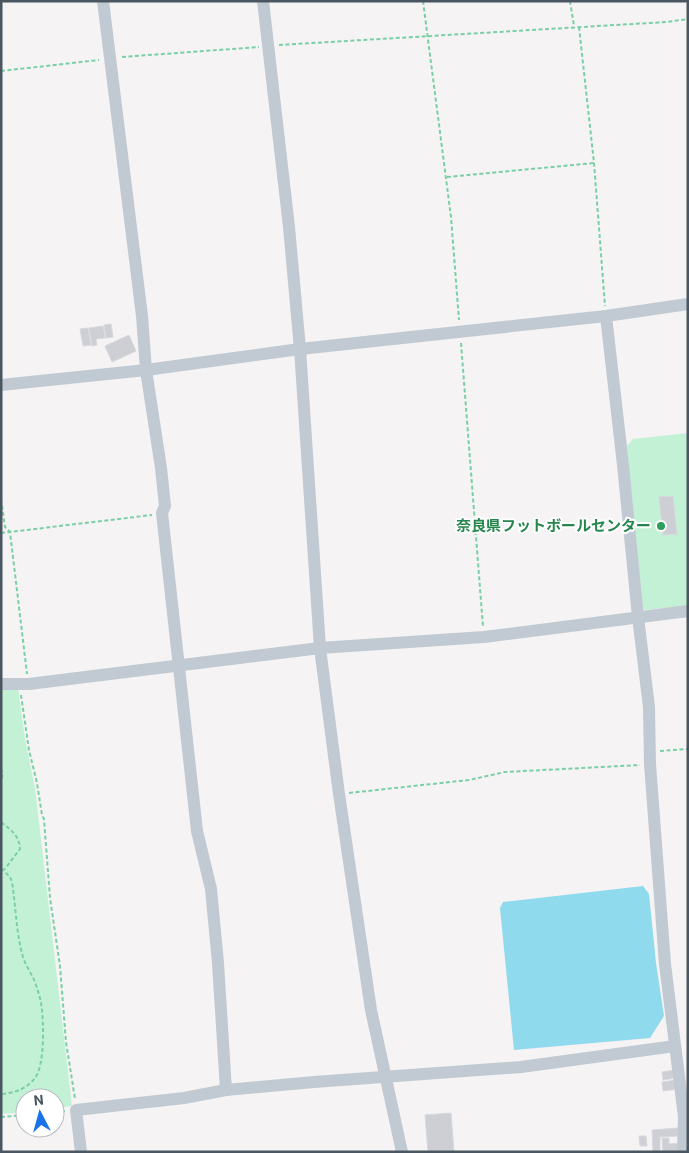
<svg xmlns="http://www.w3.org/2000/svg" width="689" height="1153" viewBox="0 0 689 1153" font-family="Roboto,'Noto Sans JP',sans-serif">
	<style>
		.green { fill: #c3f1d5 }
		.water { fill: #90daee }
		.building { fill: #cdcfd5; stroke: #d7d9de }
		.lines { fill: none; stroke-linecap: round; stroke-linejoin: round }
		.path { stroke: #7ad0a6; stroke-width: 2; stroke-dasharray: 4 2.5; stroke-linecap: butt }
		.minor { stroke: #c1cad2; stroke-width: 12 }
		.leisure-dot { fill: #2e9e5b; stroke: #fff; stroke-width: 2 }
		.labels { text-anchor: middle; stroke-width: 4; stroke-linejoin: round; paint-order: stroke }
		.leisure-label { font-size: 15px; font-weight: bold; fill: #27864d; stroke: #fff; text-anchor: end }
	</style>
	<rect width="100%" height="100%" fill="#f5f3f3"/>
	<g class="green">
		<polygon points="688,433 688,606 643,610 627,446 633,439"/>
		<polygon points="1,687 18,688 25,739 35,788 72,1106 55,1108 55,1098 25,1098 25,1112 1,1114"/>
	</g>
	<polygon class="water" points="643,886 649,894 656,963 664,1016 650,1038 514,1050 500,908 503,902"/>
	<g class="building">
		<polygon points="111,324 113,337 106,338 104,325"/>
		<polygon points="103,326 105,338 96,339 97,345 92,346 89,328"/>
		<polygon points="88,328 91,345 83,346 80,329"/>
		<polygon points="129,335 136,351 112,362 105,346"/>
		<polygon points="673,496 677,534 663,535 659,497"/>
		<polygon points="675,1070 676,1078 663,1080 662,1072"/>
		<polygon points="676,1080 678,1089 663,1091 662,1082"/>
		<polygon points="451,1113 454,1152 428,1152 425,1115"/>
		<polygon points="678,1128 678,1136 660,1137 660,1152 653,1152 652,1130"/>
		<polygon points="639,1136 646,1136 647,1146 640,1146"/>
		<polygon points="662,1138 669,1138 669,1144 682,1143 682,1152 663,1152"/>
	</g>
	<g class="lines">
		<g class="path">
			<polyline points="423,1 451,217 459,320"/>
			<polyline points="570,1 574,26"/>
			<polyline points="579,27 594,163 605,306"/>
			<polyline points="279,45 666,22 688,19"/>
			<polyline points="122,57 259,47"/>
			<polyline points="1,71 99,60"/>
			<polyline points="447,177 594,163"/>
			<polyline points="461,343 483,627"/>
			<polyline points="1,499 5,527 10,532 27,674"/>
			<polyline points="1,533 152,515"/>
			<polyline points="21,695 29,750 37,783 42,815 44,819 50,898 60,966 66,1042 75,1099"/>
			<polyline points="660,751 688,749"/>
			<polyline points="1,769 3,774 1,781"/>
			<polyline points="349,793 469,780 505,772 640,765"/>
			<path d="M1,822C12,831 19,835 20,849L4,870"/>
			<path d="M1,868L10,877L12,882C16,907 16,933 23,957C26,967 33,975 36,985C38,991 40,997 41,1003C44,1020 45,1065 35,1078C27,1089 14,1093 1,1094"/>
			<polyline points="55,1112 65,1111"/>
			<polyline points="1,1117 25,1115"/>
		</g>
		<g class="minor">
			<polyline points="103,1 142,316 146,370 161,468 165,506 162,513 197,831 211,889 218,963 226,1090"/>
			<polyline points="263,1 289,227 300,349 320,648 339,794 371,1010 402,1152"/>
			<polyline points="606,316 623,465 638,617 649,707 650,764 665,964 684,1117 683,1152"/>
			<polyline points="1,385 146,370 300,349 606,316 688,304"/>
			<polyline points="1,684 29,684 320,648 484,637 688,611"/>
			<polyline points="81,1152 76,1110 184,1098 226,1090 314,1082 521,1067 675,1046"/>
		</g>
	</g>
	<circle class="leisure-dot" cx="661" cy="526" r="5"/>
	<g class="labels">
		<g class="leisure-label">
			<text x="651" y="531">奈良県フットボールセンター</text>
		</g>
	</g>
	<rect width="689" height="1153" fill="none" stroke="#4a5661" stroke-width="5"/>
	<g transform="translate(40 1113) rotate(354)"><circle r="24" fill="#ffffff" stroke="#b7bbc0"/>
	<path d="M0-4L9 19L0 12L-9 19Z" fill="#1a73e8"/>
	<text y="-8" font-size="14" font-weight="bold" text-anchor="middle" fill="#4a5661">N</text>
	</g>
</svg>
